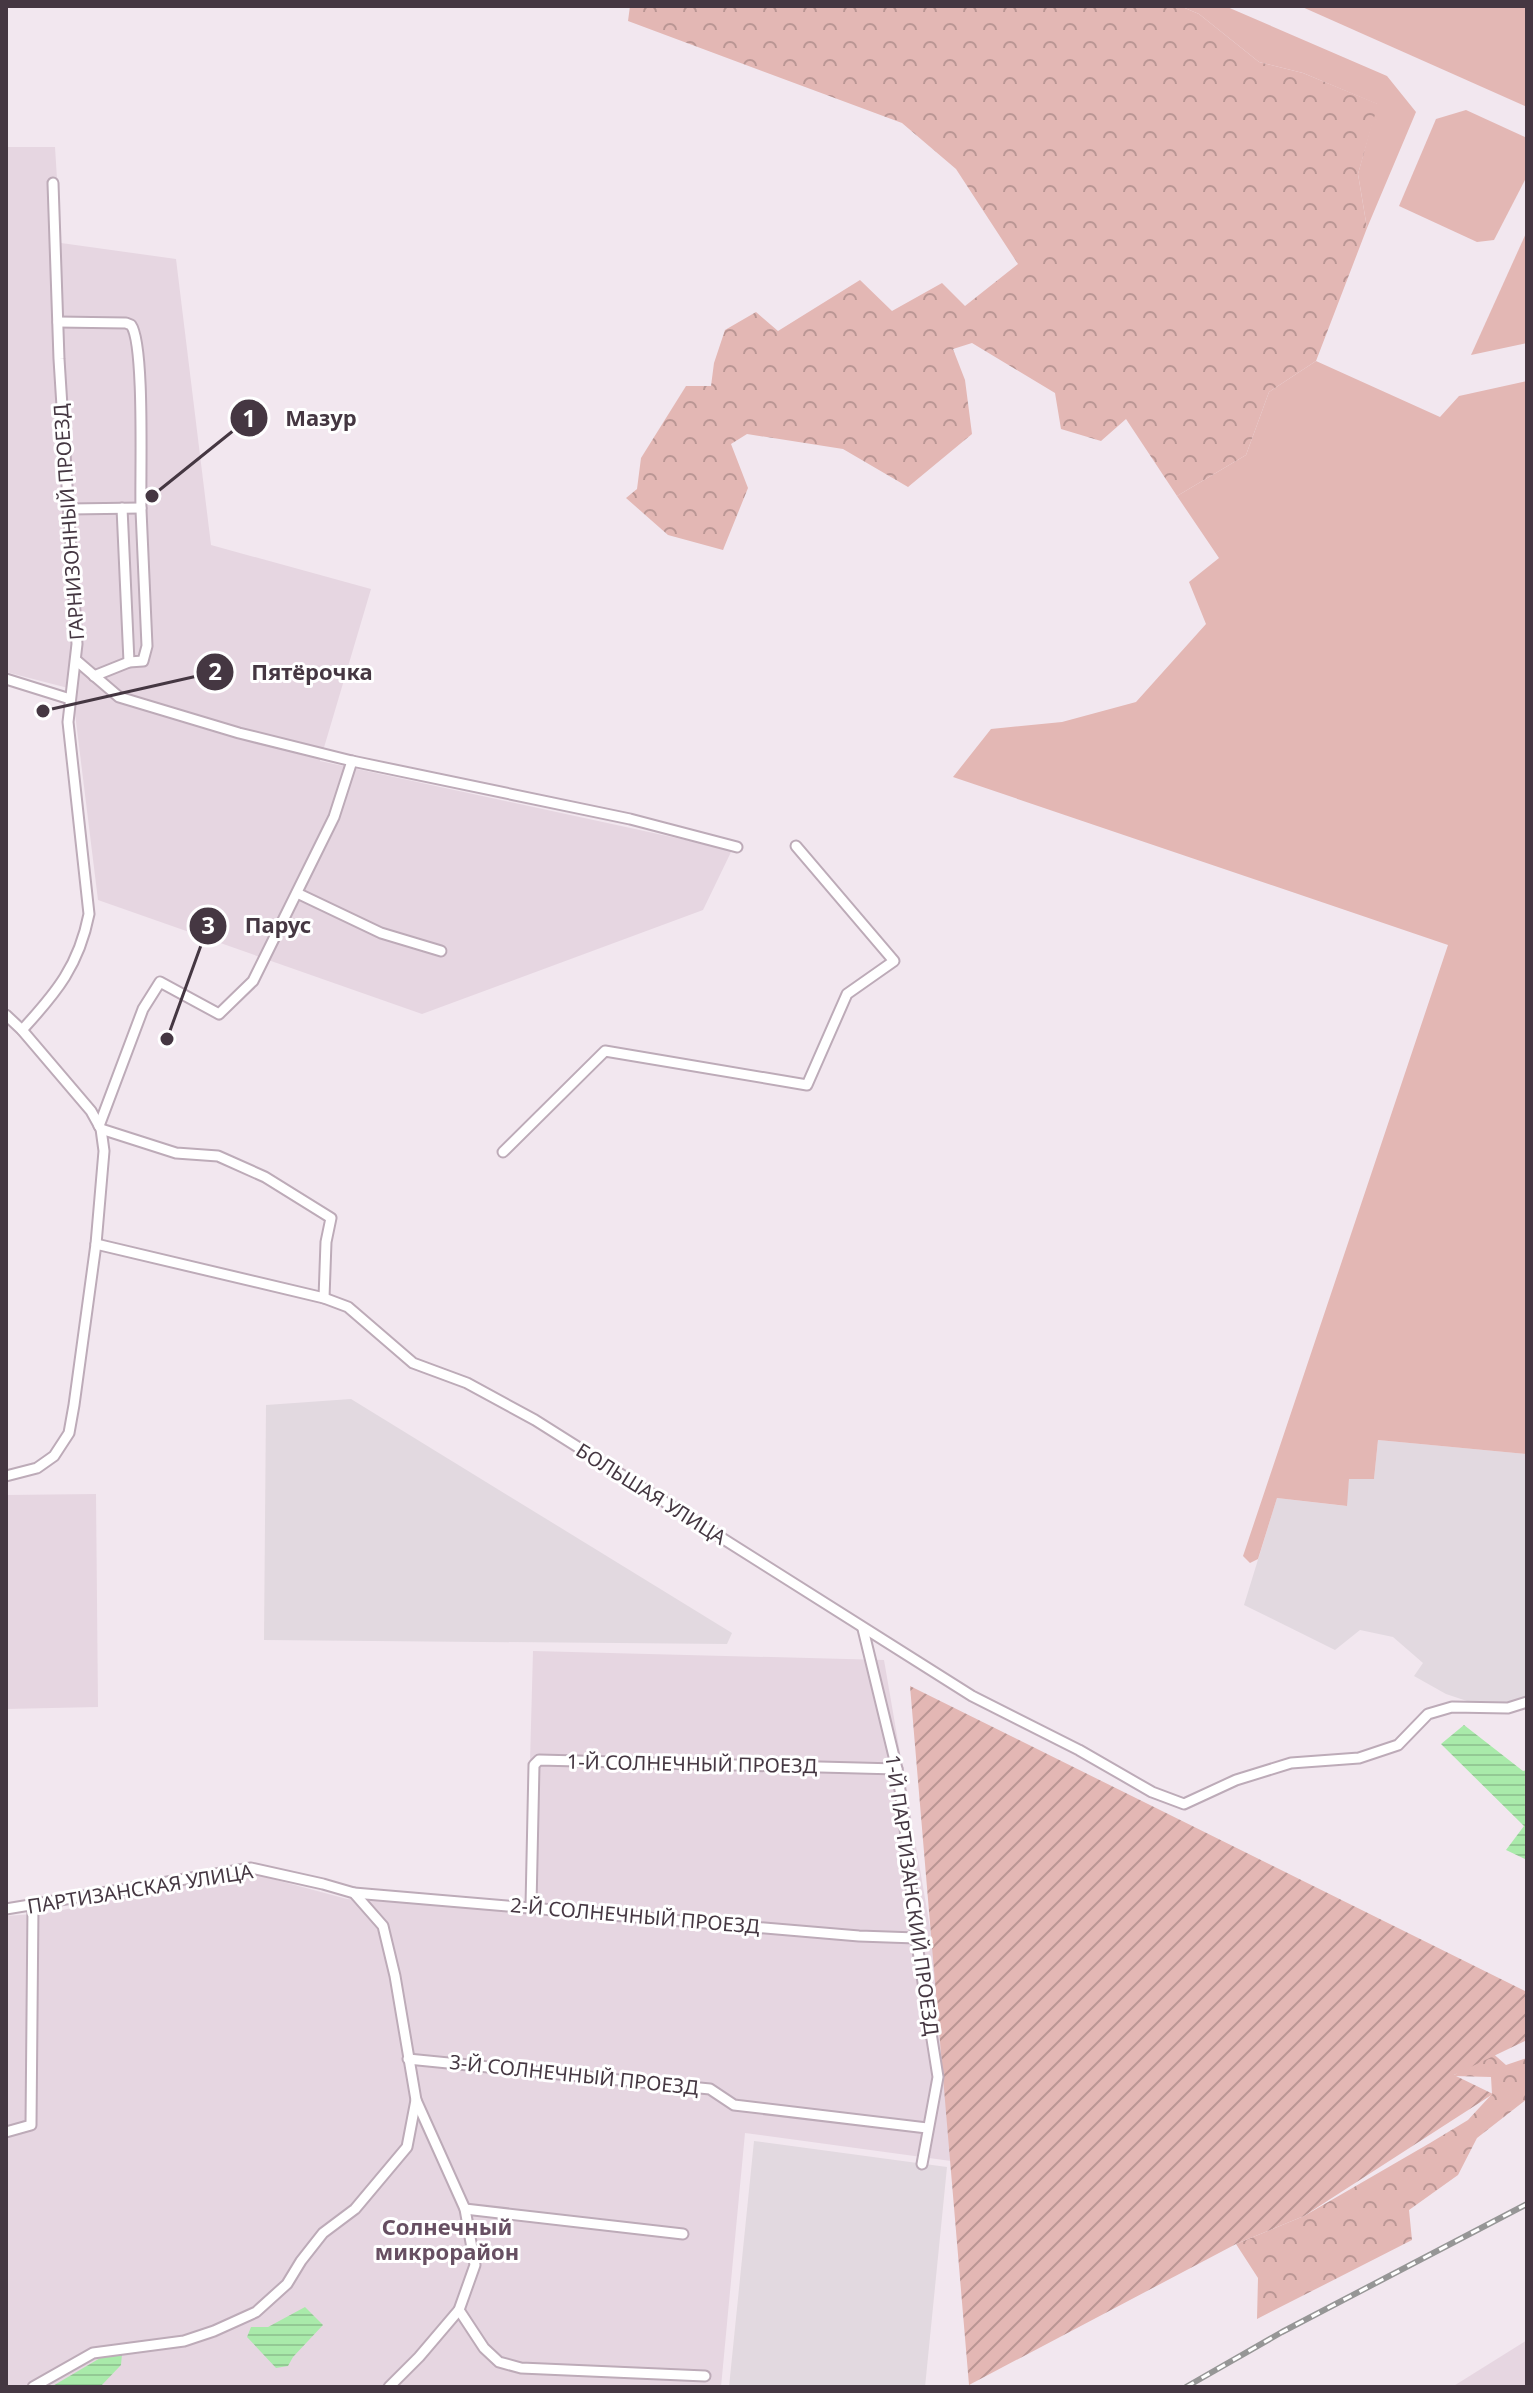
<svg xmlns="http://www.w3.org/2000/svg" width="1533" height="2393" viewBox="0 0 1533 2393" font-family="'Noto Sans',sans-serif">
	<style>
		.residential { fill: #e6d6e1 }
		.industrial { fill: #e2d9e0 }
		.green { fill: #e3b7b4 }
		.forest { fill: url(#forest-crowns) }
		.garden { fill: url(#garden-furrows) }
		.water { fill: url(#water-rules) }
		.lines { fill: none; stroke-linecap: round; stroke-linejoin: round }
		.street-casing { stroke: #bdabb8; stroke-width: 13 }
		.street { stroke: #fff; stroke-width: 9 }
		.rail-casing { stroke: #969696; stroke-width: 6 }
		.rail { stroke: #fff; stroke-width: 3; stroke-dasharray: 9; stroke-linecap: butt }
		.labels { text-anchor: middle; stroke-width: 6; stroke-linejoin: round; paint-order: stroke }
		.street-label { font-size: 20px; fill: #453742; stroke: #fff }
		.neighbourhood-label { font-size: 22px; font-weight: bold; fill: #674f62; stroke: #fff }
		.leader { fill: none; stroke: #453742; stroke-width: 3 }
		.callout-dot { fill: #453742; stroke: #fff; stroke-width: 3 }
		.mark-label { font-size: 24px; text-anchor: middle; font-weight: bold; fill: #fff }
		.callout-label { font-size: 22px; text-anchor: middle; font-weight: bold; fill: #453742; stroke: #fff; stroke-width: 6; stroke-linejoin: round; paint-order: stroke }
	</style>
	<defs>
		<pattern id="forest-crowns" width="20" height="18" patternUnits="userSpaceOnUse" patternTransform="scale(2)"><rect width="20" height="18" fill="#e3b7b4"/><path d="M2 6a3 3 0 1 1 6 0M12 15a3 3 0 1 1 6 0" fill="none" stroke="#ba9694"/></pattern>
		<pattern id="garden-furrows" width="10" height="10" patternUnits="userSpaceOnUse" patternTransform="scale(2)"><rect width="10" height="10" fill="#e3b7b4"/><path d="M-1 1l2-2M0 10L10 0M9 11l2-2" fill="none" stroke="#ba9694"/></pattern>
		<pattern id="water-rules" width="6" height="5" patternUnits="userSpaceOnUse" patternTransform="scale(2)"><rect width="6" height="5" fill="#a9eaaa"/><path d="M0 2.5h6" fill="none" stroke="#93c994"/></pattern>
	</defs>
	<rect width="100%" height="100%" fill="#f2e7ef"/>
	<g class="residential">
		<polygon points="6,147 55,147 61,243 176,259 211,545 371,589 320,761 732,850 703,910 422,1014 98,900 72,689 6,672"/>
		<polygon points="96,1494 98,1707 6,1709 6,1495"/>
		<polygon points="533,1651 884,1660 933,1945 951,2161 745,2133 721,2387 6,2387 6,1916 47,1913 250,1873 347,1899 526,1911"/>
		<polygon points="1527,2340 1527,2387 1452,2387"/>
	</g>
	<g class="industrial">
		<polygon points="351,1399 732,1633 727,1644 264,1640 266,1405"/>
		<polygon points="1378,1440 1527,1454 1527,1698 1497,1704 1473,1703 1446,1694 1414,1676 1423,1663 1393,1637 1360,1630 1335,1650 1244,1605 1277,1498 1346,1506 1349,1478 1374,1479"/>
		<polygon points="754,2141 947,2167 925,2387 729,2387"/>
	</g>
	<g class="green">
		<polygon points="1180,6 1225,6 1387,76 1416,112 1367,228 1358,174 1377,104 1303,73 1259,62 1199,14"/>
		<polygon points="1300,6 1527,6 1527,107"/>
		<polygon points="1466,110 1527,138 1527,176 1494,240 1477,242 1399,206 1436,119"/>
		<polygon points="1527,231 1527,343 1471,355"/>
		<polygon points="1316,361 1440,417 1459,396 1527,381 1527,1454 1378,1440 1374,1479 1349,1479 1347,1506 1277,1498 1258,1559 1250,1563 1243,1556 1448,945 953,777 991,729 1062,722 1136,702 1206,624 1189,582 1219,558 1177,496 1246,455 1269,392"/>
	</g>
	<g class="forest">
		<polygon points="630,6 1180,6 1199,14 1259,62 1303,73 1378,104 1358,174 1367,228 1316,361 1269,392 1246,455 1177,496 1126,419 1101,441 1061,429 1055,393 972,343 953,349 965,380 972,434 908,487 843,449 747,434 731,444 748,488 723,550 668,535 626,498 637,489 641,458 686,386 711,386 714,363 725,330 756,312 778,331 860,280 892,311 942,283 965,306 1018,264 956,169 902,123 628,21"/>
		<polygon points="1489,2050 1506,2065 1527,2058 1527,2099 1477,2138 1458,2175 1409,2210 1412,2240 1257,2319 1258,2278 1236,2244 1304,2216 1430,2143 1468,2120 1492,2094 1491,2077 1453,2076"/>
	</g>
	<polygon class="garden" points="910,1686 1527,1992 1527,2040 1454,2075 1493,2094 1304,2216 1236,2244 969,2385"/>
	<g class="water">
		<polygon points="1464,1725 1523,1771 1527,1770 1527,1860 1506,1850 1524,1826 1441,1744"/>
		<polygon points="305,2307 323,2325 293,2357 288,2366 276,2368 247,2337 251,2327 268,2327"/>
		<polygon points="107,2354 122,2354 121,2365 100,2387 51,2387"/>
	</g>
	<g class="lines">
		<g class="street-casing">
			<g id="street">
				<path d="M58,322L126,323L131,325C145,344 140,477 141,510C143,555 145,601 147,646L143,661L129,662L94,676"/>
				<polyline points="122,508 129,662"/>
				<polyline points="69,509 141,508"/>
				<polyline points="77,661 119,697 239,733 352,761 630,819 737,847"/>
				<polyline points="6,679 70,699"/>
				<polyline points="297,893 381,933 441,951"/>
				<polyline points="6,1015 22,1030 91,1111 101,1129 104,1151 96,1244 74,1405 69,1433 54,1456 37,1468 6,1476"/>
				<path d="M22,1030C57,992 79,965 89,914L68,722L77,644L59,359L53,183"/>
				<polyline points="99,1126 143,1009 160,982 219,1014 253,981 334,817 352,761"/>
				<polyline points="101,1129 176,1153 218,1156 265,1177 331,1218 326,1242 324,1298"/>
				<polyline points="503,1152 605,1051 807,1085 847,994 894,961 796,846"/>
				<polyline points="96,1244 324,1298 348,1307 413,1363 467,1383 535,1420 972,1696 1079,1750 1152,1792 1184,1804 1236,1780 1291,1763 1359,1758 1398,1745 1428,1714 1452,1707 1508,1708 1527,1702"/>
				<polyline points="863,1629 897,1769 904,1818 916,1938 938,2077 922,2164"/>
				<polyline points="354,1893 859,1936 916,1938"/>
				<polyline points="531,1906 534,1765 539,1760 897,1769"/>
				<polyline points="6,1909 251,1868 323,1884 354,1893 383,1926 395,1976 416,2100 407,2147 355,2209 323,2233 301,2261 287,2284 256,2312 214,2331 184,2341 93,2353 33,2387"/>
				<polyline points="408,2059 710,2089 734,2105 927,2128"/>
				<polyline points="6,2132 31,2125 33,1906"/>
				<polyline points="465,2209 683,2234"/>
				<polyline points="459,2310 484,2348 499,2362 521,2368 705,2376"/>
				<polyline points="389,2387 419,2357 459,2310 475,2265 465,2209 416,2100"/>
			</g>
		</g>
		<use href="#street" class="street"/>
		<g class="rail-casing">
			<polyline id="rail" points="1186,2387 1282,2332 1527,2204"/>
		</g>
		<use href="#rail" class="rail"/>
	</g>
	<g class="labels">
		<g class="street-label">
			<text transform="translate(69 522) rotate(-94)" y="7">ГАРНИЗОННЫЙ ПРОЕЗД</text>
			<text transform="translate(651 1494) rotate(32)" y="7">БОЛЬШАЯ УЛИЦА</text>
			<text transform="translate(692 1764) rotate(1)" y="7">1-Й СОЛНЕЧНЫЙ ПРОЕЗД</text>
			<text transform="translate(140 1889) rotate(-9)" y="7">ПАРТИЗАНСКАЯ УЛИЦА</text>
			<text transform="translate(912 1895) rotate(82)" y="7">1-Й ПАРТИЗАНСКИЙ ПРОЕЗД</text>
			<text transform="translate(635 1916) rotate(5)" y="7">2-Й СОЛНЕЧНЫЙ ПРОЕЗД</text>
			<text transform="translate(574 2075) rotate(6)" y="7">3-Й СОЛНЕЧНЫЙ ПРОЕЗД</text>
		</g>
		<g class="neighbourhood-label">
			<text x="447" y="2235">Солнечный<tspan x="447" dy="25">микрорайон</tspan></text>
		</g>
	</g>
	<path class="leader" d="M152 496L249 418M43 711L215 672M167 1039L208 926"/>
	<g class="callout-dot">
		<circle cx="152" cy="496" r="8"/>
		<circle cx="43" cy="711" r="8"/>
		<circle cx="167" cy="1039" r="8"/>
		<circle cx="249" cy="418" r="20"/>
		<circle cx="215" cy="672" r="20"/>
		<circle cx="208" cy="926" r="20"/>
	</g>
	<g class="mark-label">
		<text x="249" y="427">1</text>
		<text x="215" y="680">2</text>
		<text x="208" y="934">3</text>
	</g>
	<g class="callout-label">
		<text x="321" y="426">Мазур</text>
		<text x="312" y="680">Пятёрочка</text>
		<text x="278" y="933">Парус</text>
	</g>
	<rect width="1533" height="2393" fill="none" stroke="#453742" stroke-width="16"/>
</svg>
